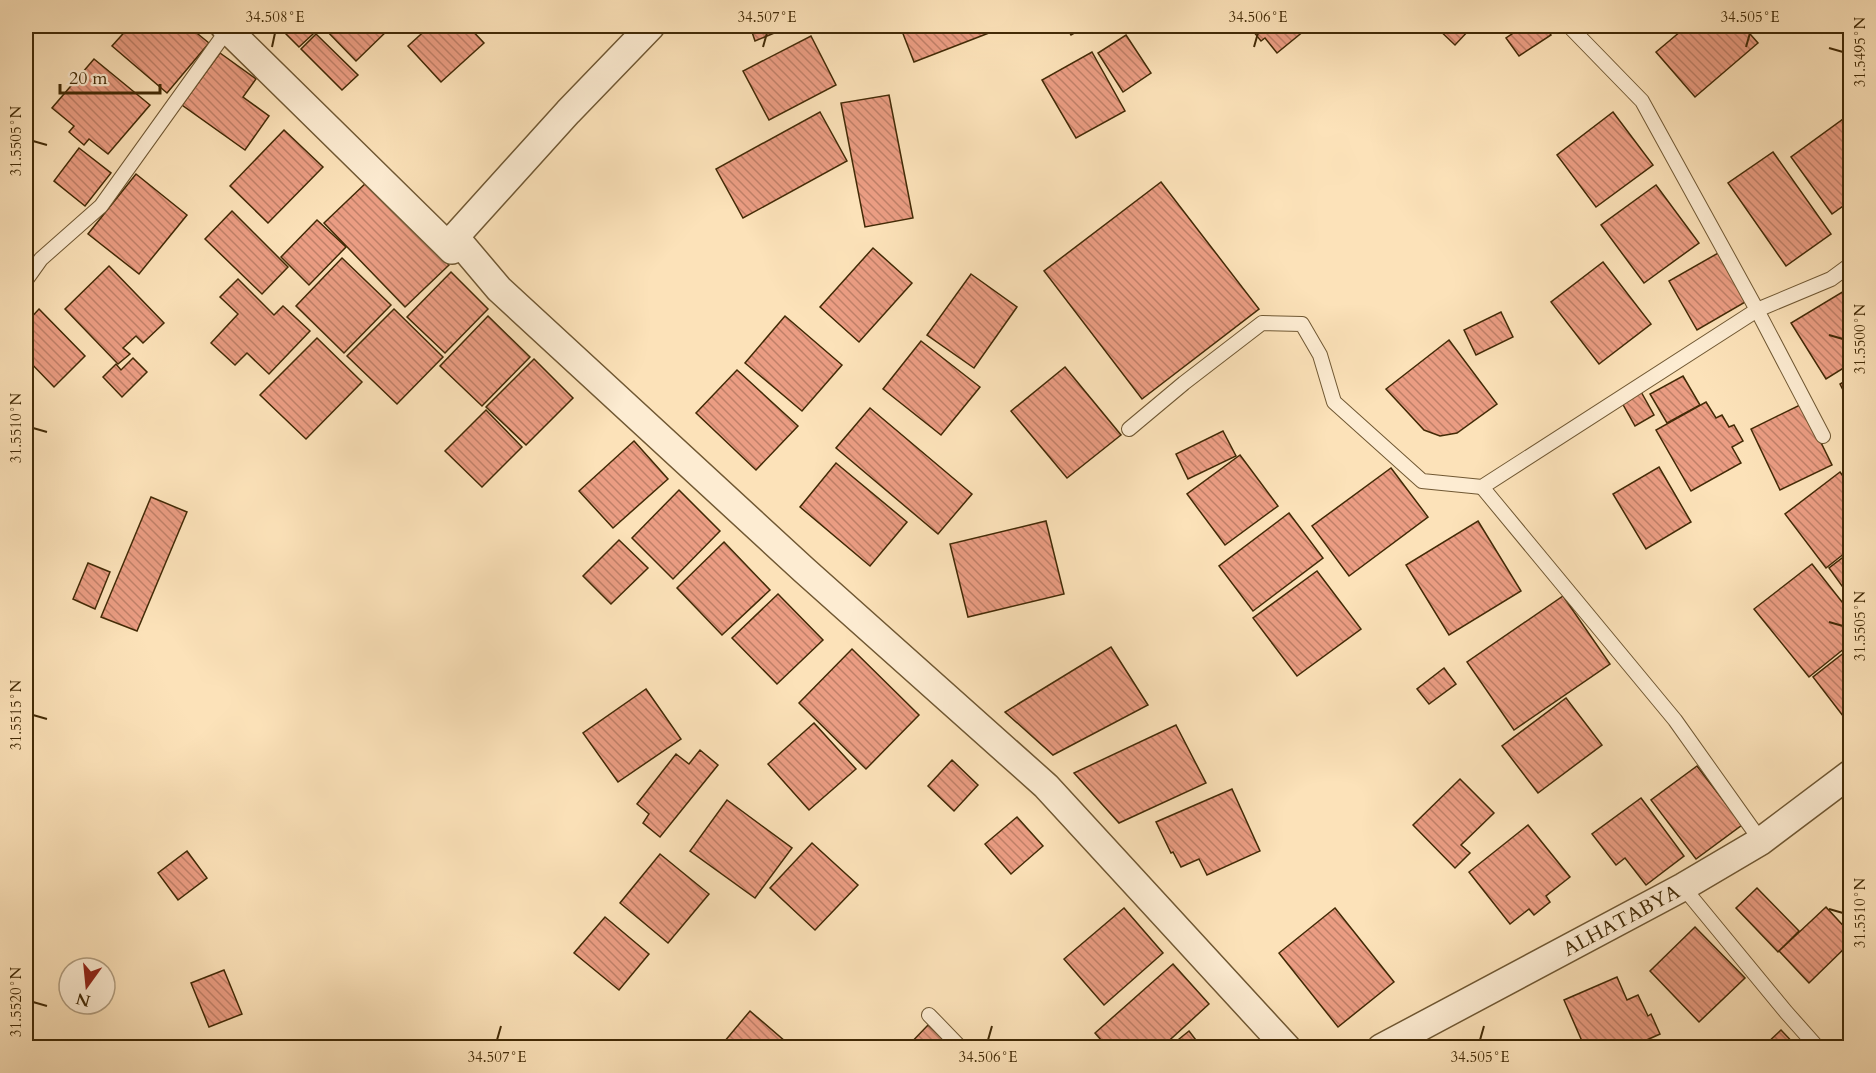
<svg xmlns="http://www.w3.org/2000/svg" width="1876" height="1073" viewBox="0 0 1876 1073" font-family="Cardo,serif">
	<style>
		.building { fill: url(#building-back-hatch); stroke: #422a06; stroke-width: 1.5 }
		.lines { fill: none; stroke-linecap: round; stroke-linejoin: round }
		.service-casing { stroke: #705833; stroke-width: 16 }
		.minor-casing { stroke: #705833; stroke-width: 30 }
		.service { stroke: #fdecd2; stroke-width: 14 }
		.minor { stroke: #fdecd2; stroke-width: 27 }
		.ticks { fill: none; stroke: #422a06; stroke-width: 2 }
		.labels { text-anchor: middle; stroke-width: 4.5; stroke-linejoin: round; paint-order: stroke }
		.street-label { font-size: 20px; fill: #422a06; stroke: #fdecd2 }
		.neatline { fill: none; stroke: #422a06; stroke-width: 2 }
		.ticks-label { font-size: 15px; text-anchor: middle; fill: #422a06 }
	</style>
	<defs>
		<pattern id="building-back-hatch" width="6" height="6" patternUnits="userSpaceOnUse" patternTransform="scale(1.5)"><rect width="6" height="6" fill="#eb9d83"/><path d="M-1 5l2 2M0 0l6 6M5-1l2 2" fill="none" stroke="#c08069"/></pattern>
	</defs>
	<rect width="100%" height="100%" fill="#fce2b9"/>
	<filter id="stains"><feTurbulence type="fractalNoise" baseFrequency=".00333" numOctaves="4"/><feColorMatrix values="0 0 0 0 .2 0 0 0 0 .09 0 0 0 0 .02 0 0 0 .5 -.17"/></filter>
	<radialGradient id="worn" r=".72"><stop offset=".6" stop-color="#630" stop-opacity="0"/><stop offset="1" stop-color="#630" stop-opacity=".3"/></radialGradient>
	<g class="building">
		<polygon points="130,26 188,26 209,43 167,93 112,46"/>
		<polygon points="278,26 304,26 313,34 299,47"/>
		<polygon points="322,26 392,26 356,61"/>
		<polygon points="430,26 468,26 484,43 441,82 408,46"/>
		<polygon points="750,26 791,26 755,41"/>
		<polygon points="900,26 992,26 994,31 914,62"/>
		<polygon points="1066,26 1087,26 1071,35"/>
		<polygon points="1249,26 1310,26 1277,53 1265,38 1261,41"/>
		<polygon points="1435,26 1468,26 1471,28 1455,45"/>
		<polygon points="1524,26 1545,26 1551,35 1519,56 1506,38"/>
		<polygon points="1687,26 1743,26 1758,43 1695,97 1656,52"/>
		<polygon points="316,34 358,75 342,90 301,49"/>
		<polygon points="1126,35 1151,73 1123,92 1098,53"/>
		<polygon points="811,36 836,85 769,120 743,71"/>
		<polygon points="1092,52 1125,111 1076,138 1042,80"/>
		<polygon points="220,53 256,79 243,97 269,116 245,150 182,105"/>
		<polygon points="94,59 150,105 108,154 89,139 84,145 69,132 74,126 52,108"/>
		<polygon points="889,95 913,218 865,227 841,103"/>
		<polygon points="820,112 847,161 743,218 716,169"/>
		<polygon points="1613,112 1653,165 1596,207 1557,155"/>
		<polygon points="1850,114 1850,201 1832,214 1791,157"/>
		<polygon points="284,130 323,167 268,223 230,186"/>
		<polygon points="79,148 111,173 85,206 54,181"/>
		<polygon points="1773,152 1831,234 1786,266 1728,183"/>
		<polygon points="136,174 187,215 139,274 88,234"/>
		<polygon points="368,181 449,265 405,307 324,223"/>
		<polygon points="1161,182 1259,309 1142,399 1044,271"/>
		<polygon points="1656,185 1699,243 1644,283 1601,225"/>
		<polygon points="232,211 288,267 262,294 205,239"/>
		<polygon points="317,220 346,247 309,285 281,257"/>
		<polygon points="873,248 912,283 859,342 820,307"/>
		<polygon points="1720,252 1747,301 1697,330 1669,281"/>
		<polygon points="342,258 391,305 344,353 296,306"/>
		<polygon points="1603,262 1651,324 1599,364 1551,302"/>
		<polygon points="109,266 164,323 143,343 136,336 123,348 130,354 118,364 65,309"/>
		<polygon points="451,272 488,309 445,353 407,317"/>
		<polygon points="971,274 1017,307 974,368 927,335"/>
		<polygon points="238,279 274,315 283,306 310,331 269,374 247,353 235,365 211,343 238,314 220,297"/>
		<polygon points="1844,291 1850,302 1850,364 1826,379 1791,323"/>
		<polygon points="39,309 85,356 54,387 26,358 26,323"/>
		<polygon points="394,309 443,357 397,404 347,356"/>
		<polygon points="1501,312 1513,337 1476,355 1464,330"/>
		<polygon points="488,316 530,357 482,406 440,366"/>
		<polygon points="785,316 842,365 802,411 745,363"/>
		<polygon points="317,338 362,382 306,439 260,395"/>
		<polygon points="1449,340 1497,404 1457,433 1440,436 1424,430 1386,389"/>
		<polygon points="921,341 980,387 941,435 883,389"/>
		<polygon points="133,358 147,372 122,397 103,377 116,364 121,370"/>
		<polygon points="534,359 573,398 526,445 486,407"/>
		<polygon points="1065,367 1121,435 1067,478 1011,411"/>
		<polygon points="737,370 798,426 756,470 696,413"/>
		<polygon points="1683,376 1700,405 1667,423 1650,394"/>
		<polygon points="1850,378 1850,404 1840,384"/>
		<polygon points="1640,390 1654,415 1635,426 1621,401"/>
		<polygon points="1706,402 1716,418 1722,415 1729,427 1734,425 1743,441 1732,447 1741,463 1691,491 1656,430"/>
		<polygon points="1802,404 1832,465 1780,490 1751,429"/>
		<polygon points="870,408 972,494 938,534 836,448"/>
		<polygon points="486,410 522,447 482,487 445,451"/>
		<polygon points="1223,431 1236,456 1188,479 1176,454"/>
		<polygon points="634,441 668,479 613,528 579,491"/>
		<polygon points="1240,455 1278,506 1225,545 1187,494"/>
		<polygon points="836,463 907,522 870,566 800,507"/>
		<polygon points="1659,467 1691,522 1646,549 1613,494"/>
		<polygon points="1391,468 1428,517 1349,576 1312,526"/>
		<polygon points="1840,472 1850,486 1850,549 1826,568 1785,514"/>
		<polygon points="679,490 720,531 673,579 632,538"/>
		<polygon points="151,497 187,512 137,631 101,617"/>
		<polygon points="1289,513 1323,558 1253,611 1219,566"/>
		<polygon points="1046,521 1064,594 968,617 950,544"/>
		<polygon points="1478,521 1521,591 1449,635 1406,565"/>
		<polygon points="619,540 648,568 611,604 583,576"/>
		<polygon points="724,542 770,590 722,635 677,588"/>
		<polygon points="1850,552 1850,597 1829,568"/>
		<polygon points="88,563 110,572 95,609 73,599"/>
		<polygon points="1812,564 1850,612 1850,644 1809,677 1754,609"/>
		<polygon points="1317,571 1361,629 1297,676 1253,618"/>
		<polygon points="778,594 823,640 777,684 732,638"/>
		<polygon points="1563,596 1610,664 1514,730 1467,662"/>
		<polygon points="1111,647 1148,705 1053,755 1005,712"/>
		<polygon points="1850,648 1850,725 1813,677"/>
		<polygon points="852,649 919,715 866,769 799,703"/>
		<polygon points="1444,668 1456,684 1429,704 1417,689"/>
		<polygon points="646,689 681,739 618,782 583,733"/>
		<polygon points="1566,698 1602,745 1538,793 1502,746"/>
		<polygon points="814,723 856,769 809,810 768,764"/>
		<polygon points="1176,725 1206,783 1119,823 1074,773"/>
		<polygon points="700,750 718,765 660,837 643,823 649,814 637,804 676,754 689,764"/>
		<polygon points="952,760 978,785 954,811 928,786"/>
		<polygon points="1697,766 1742,825 1696,859 1651,800"/>
		<polygon points="1460,779 1494,813 1461,845 1470,853 1455,868 1413,825"/>
		<polygon points="1232,789 1260,851 1207,875 1199,859 1181,867 1173,852 1171,853 1156,822"/>
		<polygon points="1641,798 1684,856 1646,885 1625,858 1616,865 1592,834"/>
		<polygon points="727,800 792,848 755,898 690,851"/>
		<polygon points="1017,817 1043,846 1011,874 985,844"/>
		<polygon points="1528,825 1570,877 1546,896 1550,902 1534,915 1529,909 1510,924 1469,872"/>
		<polygon points="812,843 858,885 815,930 770,888"/>
		<polygon points="187,851 207,878 178,900 158,873"/>
		<polygon points="660,854 709,894 668,943 620,903"/>
		<polygon points="1757,888 1799,931 1778,952 1736,908"/>
		<polygon points="1826,907 1850,933 1850,943 1809,983 1779,951"/>
		<polygon points="1124,908 1163,953 1104,1005 1064,959"/>
		<polygon points="1335,908 1394,982 1338,1027 1279,953"/>
		<polygon points="605,917 649,954 619,990 574,953"/>
		<polygon points="1695,927 1745,978 1699,1022 1650,971"/>
		<polygon points="1173,964 1209,1004 1161,1048 1108,1048 1095,1033"/>
		<polygon points="224,970 242,1014 209,1027 191,983"/>
		<polygon points="1617,977 1627,1000 1638,995 1648,1016 1651,1014 1660,1034 1640,1043 1642,1048 1585,1048 1564,1000"/>
		<polygon points="750,1011 793,1048 719,1048"/>
		<polygon points="928,1025 952,1048 906,1048"/>
		<polygon points="1781,1030 1798,1048 1768,1048 1765,1045"/>
		<polygon points="1189,1031 1202,1048 1168,1048"/>
	</g>
	<g class="lines">
		<g class="service-casing">
			<g id="service">
				<polyline points="1569,26 1642,101 1757,310 1823,436"/>
				<polyline points="26,280 41,259 101,206 228,29"/>
				<polyline points="1129,429 1184,383 1262,323 1302,324 1320,355 1334,402 1422,481 1482,487 1757,310 1831,279 1850,265"/>
				<polyline points="1482,487 1675,720 1761,841"/>
				<polyline points="1683,887 1786,1012 1818,1048"/>
				<polyline points="929,1015 961,1048"/>
			</g>
		</g>
		<g class="minor-casing">
			<g id="minor">
				<polyline points="224,26 452,250 455,237 499,289 804,570 1046,786 1287,1048"/>
				<polyline points="455,237 568,112 651,26"/>
				<polyline points="1381,1048 1683,887 1761,841 1850,774"/>
			</g>
		</g>
		<use href="#service" class="service"/>
		<use href="#minor" class="minor"/>
	</g>
	<path class="ticks" d="M272,47L275,33M763,47L767,33M1254,47L1258,33M1746,47L1750,33M1829,48L1843,52M33,141L47,145M1829,335L1843,339M33,428L47,432M1829,622L1843,626M33,715L47,719M1829,909L1843,913M33,1002L47,1006M497,1040L501,1026M988,1040L992,1026M1480,1040L1484,1026"/>
	<g class="labels">
		<g class="street-label">
			<text transform="translate(1621 920) rotate(-28)" y="7">ALHATABYA</text>
		</g>
	</g>
	<rect width="1876" height="1073" fill="none" stroke="#fce2b9" stroke-width="66"/>
	<g transform="translate(87 986) rotate(195)"><circle r="28" fill="#fdecd2" stroke="#b29e80" stroke-width="1.5"/>
	<path d="M0-4.5L10 22L0 15L-10 22Z" fill="#8f2418"/>
	<text y="-9" font-size="16" font-weight="bold" text-anchor="middle" fill="#422a06">N</text>
	</g>
	<path d="M60 84v9h100v-9" fill="none" stroke="#422a06" stroke-width="3"/>
	<text x="69" y="84" font-size="18" fill="#422a06" stroke="#fdecd2" stroke-width="4.5" paint-order="stroke">20 m</text>
	<rect x="33" y="33" width="1810" height="1007" class="neatline"/>
	<g class="ticks-label">
		<text x="275" y="22">34.508°E</text>
		<text x="767" y="22">34.507°E</text>
		<text x="1258" y="22">34.506°E</text>
		<text x="1750" y="22">34.505°E</text>
		<text transform="translate(1860 52) rotate(-90)" y="5">31.5495°N</text>
		<text transform="translate(16 141) rotate(-90)" y="5">31.5505°N</text>
		<text transform="translate(1860 339) rotate(-90)" y="5">31.5500°N</text>
		<text transform="translate(16 428) rotate(-90)" y="5">31.5510°N</text>
		<text transform="translate(1860 626) rotate(-90)" y="5">31.5505°N</text>
		<text transform="translate(16 715) rotate(-90)" y="5">31.5515°N</text>
		<text transform="translate(1860 913) rotate(-90)" y="5">31.5510°N</text>
		<text transform="translate(16 1002) rotate(-90)" y="5">31.5520°N</text>
		<text x="497" y="1062">34.507°E</text>
		<text x="988" y="1062">34.506°E</text>
		<text x="1480" y="1062">34.505°E</text>
	</g>
	<rect width="100%" height="100%" filter="url(#stains)"/>
	<rect width="100%" height="100%" fill="url(#worn)"/>
</svg>
